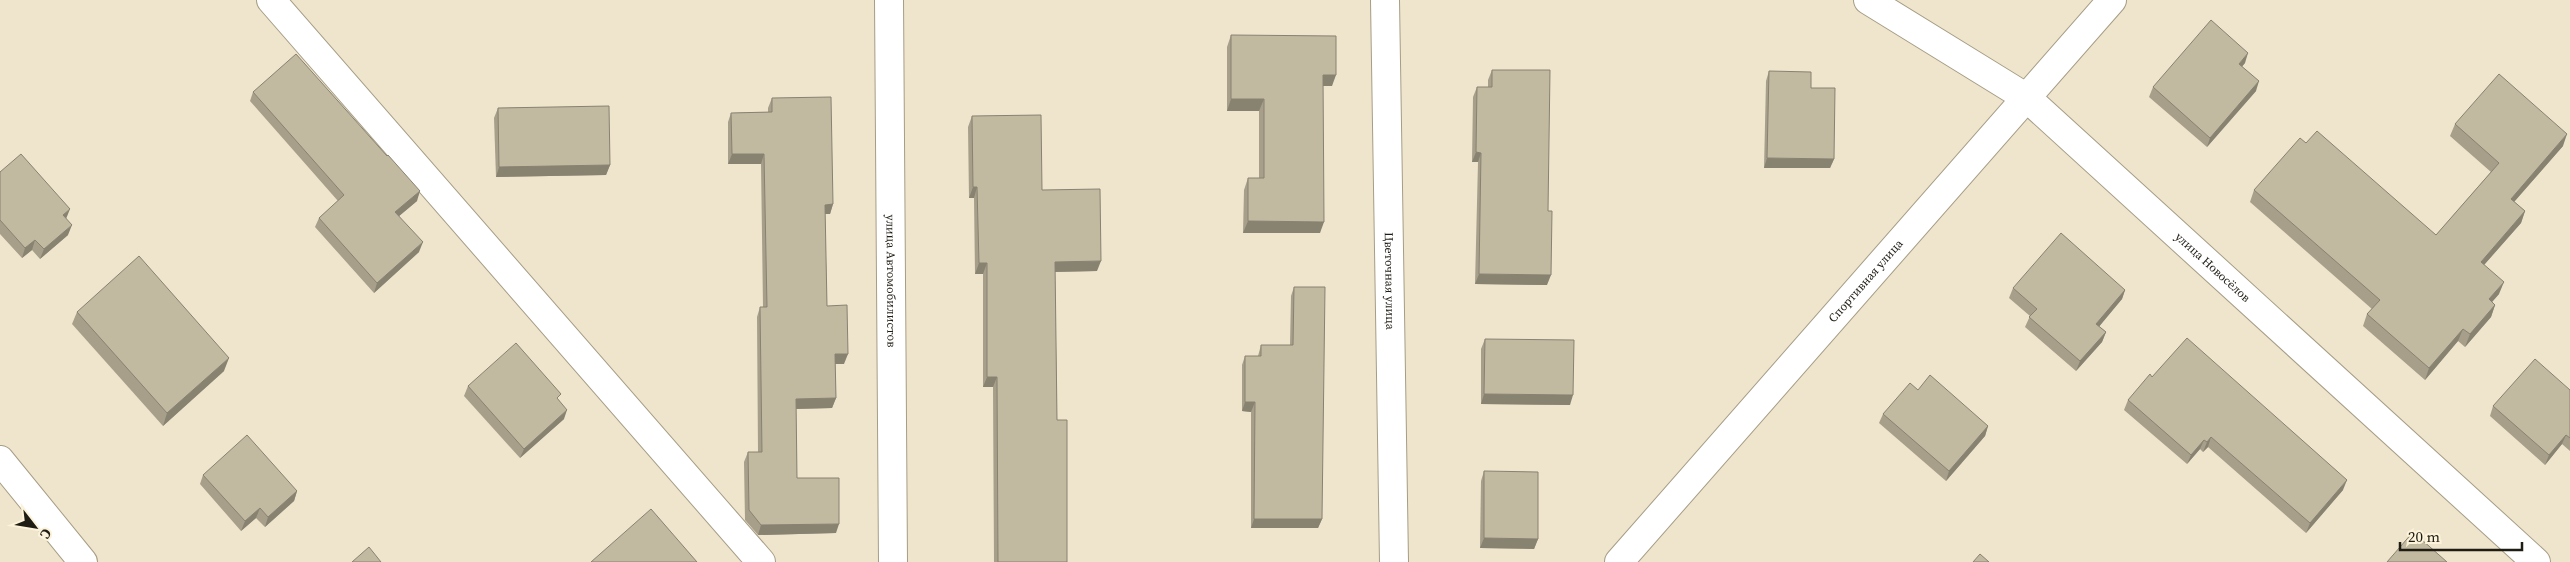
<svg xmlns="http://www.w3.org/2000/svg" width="2570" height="562" viewBox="0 0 2570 562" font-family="'Source Serif 4',serif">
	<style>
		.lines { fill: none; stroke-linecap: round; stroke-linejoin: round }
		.street-casing { stroke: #a69d86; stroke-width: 30 }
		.street { stroke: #fff; stroke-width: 28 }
		.wall { fill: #a79f8a }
		.shaded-wall { fill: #888271 }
		.building { fill: #c2b9a1; stroke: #888271 }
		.labels { text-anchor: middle; stroke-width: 4.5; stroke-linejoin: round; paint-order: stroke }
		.street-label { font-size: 12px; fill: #1f1c13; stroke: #fcf3da }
	</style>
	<rect width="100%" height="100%" fill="#efe5cd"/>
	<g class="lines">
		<g class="street-casing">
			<g id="street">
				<polyline points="271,0 761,562"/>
				<path id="s1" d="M889,0L893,562"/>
				<path id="s2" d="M1385,0L1394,562"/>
				<path id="s3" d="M1868,0L2027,98L2536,562"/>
				<polyline points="0,460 83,562"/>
				<path id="s4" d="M1619,562L2112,0"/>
			</g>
		</g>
		<use href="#street" class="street"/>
	</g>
	<g class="wall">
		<polygon points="1231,35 1332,86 1323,86 1320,233 1243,233 1244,190 1248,178 1259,178 1259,111 1227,111 1227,47"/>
		<polygon points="2245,63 2242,66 2256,91 2207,147 2149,97 2153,87"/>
		<polygon points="1492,70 1548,211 1547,285 1475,284 1478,162 1472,162 1473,97 1477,87 1488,87 1488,80"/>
		<polygon points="1769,71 1811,88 1834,159 1830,168 1764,168 1766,81"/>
		<polygon points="253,92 417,201 399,216 419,252 374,293 315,227 319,218 338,201 250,101"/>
		<polygon points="772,98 833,204 830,214 825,214 827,306 844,364 835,364 836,398 832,408 796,409 797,478 836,533 758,535 745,520 744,462 748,452 758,452 757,317 760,307 763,307 761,164 728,164 728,122 731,113 768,112 768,108"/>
		<polygon points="498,108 610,165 606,175 496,177 494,118"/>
		<polygon points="972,116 1042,190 1097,271 1055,272 1057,420 1067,562 994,562 993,387 983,387 983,274 975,274 974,198 969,198 968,127"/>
		<polygon points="2455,124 2563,146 2514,202 2525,211 2521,223 2484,265 2499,294 2492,302 2495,305 2491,317 2465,347 2458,341 2425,380 2363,326 2367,314 2372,309 2250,202 2254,190 2306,143 2436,235 2491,172 2450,136"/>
		<polygon points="0,172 66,219 68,235 40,259 32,250 22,258 0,234"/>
		<polygon points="1294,287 1322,519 1318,528 1251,528 1251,412 1242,411 1242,365 1245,356 1258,356 1261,345 1290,345 1291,296"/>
		<polygon points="2013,288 2125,290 2122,299 2099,326 2106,332 2102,342 2076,371 2025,327 2030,316 2009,298"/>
		<polygon points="77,312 224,371 163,426 72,324"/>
		<polygon points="1485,339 1570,405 1481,404 1481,349"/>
		<polygon points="2152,377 2343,490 2306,533 2208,447 2203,452 2200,449 2187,464 2124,410 2128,400"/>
		<polygon points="468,386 559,400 564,419 520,458 464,396"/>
		<polygon points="1918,390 1988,426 1985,436 1946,481 1879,423 1883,414"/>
		<polygon points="2570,390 2570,451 2562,444 2545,465 2490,416 2493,406"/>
		<polygon points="1484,471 1538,539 1534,549 1480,548 1481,481"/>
		<polygon points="203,475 297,491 294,501 265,527 256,518 241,531 200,484"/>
	</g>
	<g class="shaded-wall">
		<polygon points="2248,53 2245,63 2236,74 2239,64"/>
		<polygon points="1323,75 1336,75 1332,86 1319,86"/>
		<polygon points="2259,81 2256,91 2207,147 2210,138"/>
		<polygon points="1231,99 1264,99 1259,111 1227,111"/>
		<polygon points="2567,134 2563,146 2506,211 2511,199"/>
		<polygon points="1476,152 1481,153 1478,162 1472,162"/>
		<polygon points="732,154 764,154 761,164 728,164"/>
		<polygon points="1767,158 1834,159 1830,168 1764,168"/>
		<polygon points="610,165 606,175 496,177 499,167"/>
		<polygon points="973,187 977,187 974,198 969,198"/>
		<polygon points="420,191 417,201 392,222 395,212"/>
		<polygon points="833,204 830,214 822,214 825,205"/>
		<polygon points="70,209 66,219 59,225 63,215"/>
		<polygon points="2525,211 2521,223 2476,274 2481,262"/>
		<polygon points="1248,221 1324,222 1320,233 1243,233"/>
		<polygon points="72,225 68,235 40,259 44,249"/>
		<polygon points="35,240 32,250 22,258 25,248"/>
		<polygon points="423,242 419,252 374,293 377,283"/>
		<polygon points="1101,261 1097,271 1051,272 1055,262"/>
		<polygon points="979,263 987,263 983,274 975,274"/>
		<polygon points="1479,274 1551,275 1547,285 1475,284"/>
		<polygon points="2504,282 2499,294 2484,311 2489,299"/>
		<polygon points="2125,290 2122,299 2093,334 2096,324"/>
		<polygon points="2495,305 2491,317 2465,347 2470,334"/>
		<polygon points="2463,329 2458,341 2425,380 2429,368"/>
		<polygon points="2106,332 2102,342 2076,371 2080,361"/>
		<polygon points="835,354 848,354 844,364 832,364"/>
		<polygon points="229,358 224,371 163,426 167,413"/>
		<polygon points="987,377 997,377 993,387 983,387"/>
		<polygon points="1484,394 1573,395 1570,405 1481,404"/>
		<polygon points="836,398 832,408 793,409 796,399"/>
		<polygon points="1245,402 1255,402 1251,412 1242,411"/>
		<polygon points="567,410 564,419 520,458 524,449"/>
		<polygon points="1988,426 1985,436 1946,481 1949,471"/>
		<polygon points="2566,435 2562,444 2545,465 2549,455"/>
		<polygon points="2211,437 2208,447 2203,452 2207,442"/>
		<polygon points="2204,440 2200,449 2187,464 2191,455"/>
		<polygon points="2347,480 2343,490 2306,533 2310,523"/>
		<polygon points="297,491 294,501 265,527 268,517"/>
		<polygon points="260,508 256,518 241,531 245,521"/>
		<polygon points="1254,519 1322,519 1318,528 1251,528"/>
		<polygon points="839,524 836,533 758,535 761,525"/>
		<polygon points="1484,538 1538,539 1534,549 1480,548"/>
	</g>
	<g class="building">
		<polygon points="2211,20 2248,53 2239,64 2259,81 2210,138 2153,87"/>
		<polygon points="1231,35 1336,36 1336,75 1323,75 1324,222 1248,221 1248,178 1264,178 1264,99 1231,99"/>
		<polygon points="296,54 387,156 388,155 420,191 395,212 423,242 377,283 319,218 344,195 253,92"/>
		<polygon points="1492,70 1550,70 1548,211 1552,211 1551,275 1479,274 1481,153 1476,152 1477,87 1492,87"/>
		<polygon points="1769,71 1811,72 1811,88 1835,88 1834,159 1767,158"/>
		<polygon points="2499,74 2567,134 2511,199 2525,211 2481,262 2504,282 2489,299 2495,305 2470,334 2463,329 2429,368 2367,314 2380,300 2254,190 2300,138 2306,143 2317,131 2436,235 2499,163 2455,124"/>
		<polygon points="831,97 833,204 825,205 827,306 847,305 848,354 835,354 836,398 796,399 797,478 839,478 839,524 761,525 749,510 748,452 762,452 760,307 767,307 764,154 732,154 731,113 772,112 772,98"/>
		<polygon points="609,106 610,165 499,167 498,108"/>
		<polygon points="1041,115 1042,190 1100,189 1101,261 1055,262 1057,420 1067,420 1067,562 998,562 997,377 987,377 987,263 979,263 977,187 973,187 972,116"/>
		<polygon points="21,154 70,209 63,215 72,225 44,249 35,240 25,248 0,220 0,172"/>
		<polygon points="2061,233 2125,290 2096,324 2106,332 2080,361 2029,317 2037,309 2013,288"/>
		<polygon points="139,256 229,358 167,413 77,312"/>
		<polygon points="1294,287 1325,287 1322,519 1254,519 1255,402 1245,402 1245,356 1261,356 1261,345 1293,345"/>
		<polygon points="2187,338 2347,480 2310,523 2211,437 2207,442 2204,440 2191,455 2128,400 2150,374 2152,377"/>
		<polygon points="1485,339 1574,340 1573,395 1484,394"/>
		<polygon points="516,343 561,394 557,398 567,410 524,449 468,386"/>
		<polygon points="2535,359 2570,390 2570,438 2566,435 2549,455 2493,406"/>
		<polygon points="1930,375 1988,426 1949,471 1883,414 1910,383 1918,390"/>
		<polygon points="247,435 297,491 268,517 260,508 245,521 203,475"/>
		<polygon points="1484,471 1538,472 1538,539 1484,538"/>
		<polygon points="651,509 697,562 591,562"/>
		<polygon points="2413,532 2447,562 2387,562"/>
		<polygon points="369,547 381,562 352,562"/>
		<polygon points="1980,554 1989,562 1973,562"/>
	</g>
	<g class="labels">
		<g class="street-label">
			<text dy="4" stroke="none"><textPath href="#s3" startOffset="438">улица Новосёлов</textPath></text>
			<text dy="4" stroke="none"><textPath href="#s1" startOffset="281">улица Автомобилистов</textPath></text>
			<text dy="4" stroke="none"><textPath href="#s2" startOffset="281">Цветочная улица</textPath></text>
			<text dy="4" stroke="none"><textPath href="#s4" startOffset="374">Спортивная улица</textPath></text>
		</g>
	</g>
	<g transform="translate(35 527) rotate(121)" stroke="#fcf3da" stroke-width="4" paint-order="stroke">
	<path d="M0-4L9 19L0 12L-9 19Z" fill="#1f1c13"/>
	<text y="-8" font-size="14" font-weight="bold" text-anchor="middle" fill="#1f1c13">С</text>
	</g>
	<path d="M2400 542v8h122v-8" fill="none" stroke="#1f1c13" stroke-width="2.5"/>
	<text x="2408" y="542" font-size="15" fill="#1f1c13" stroke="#fcf3da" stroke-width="4" paint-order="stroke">20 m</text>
</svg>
